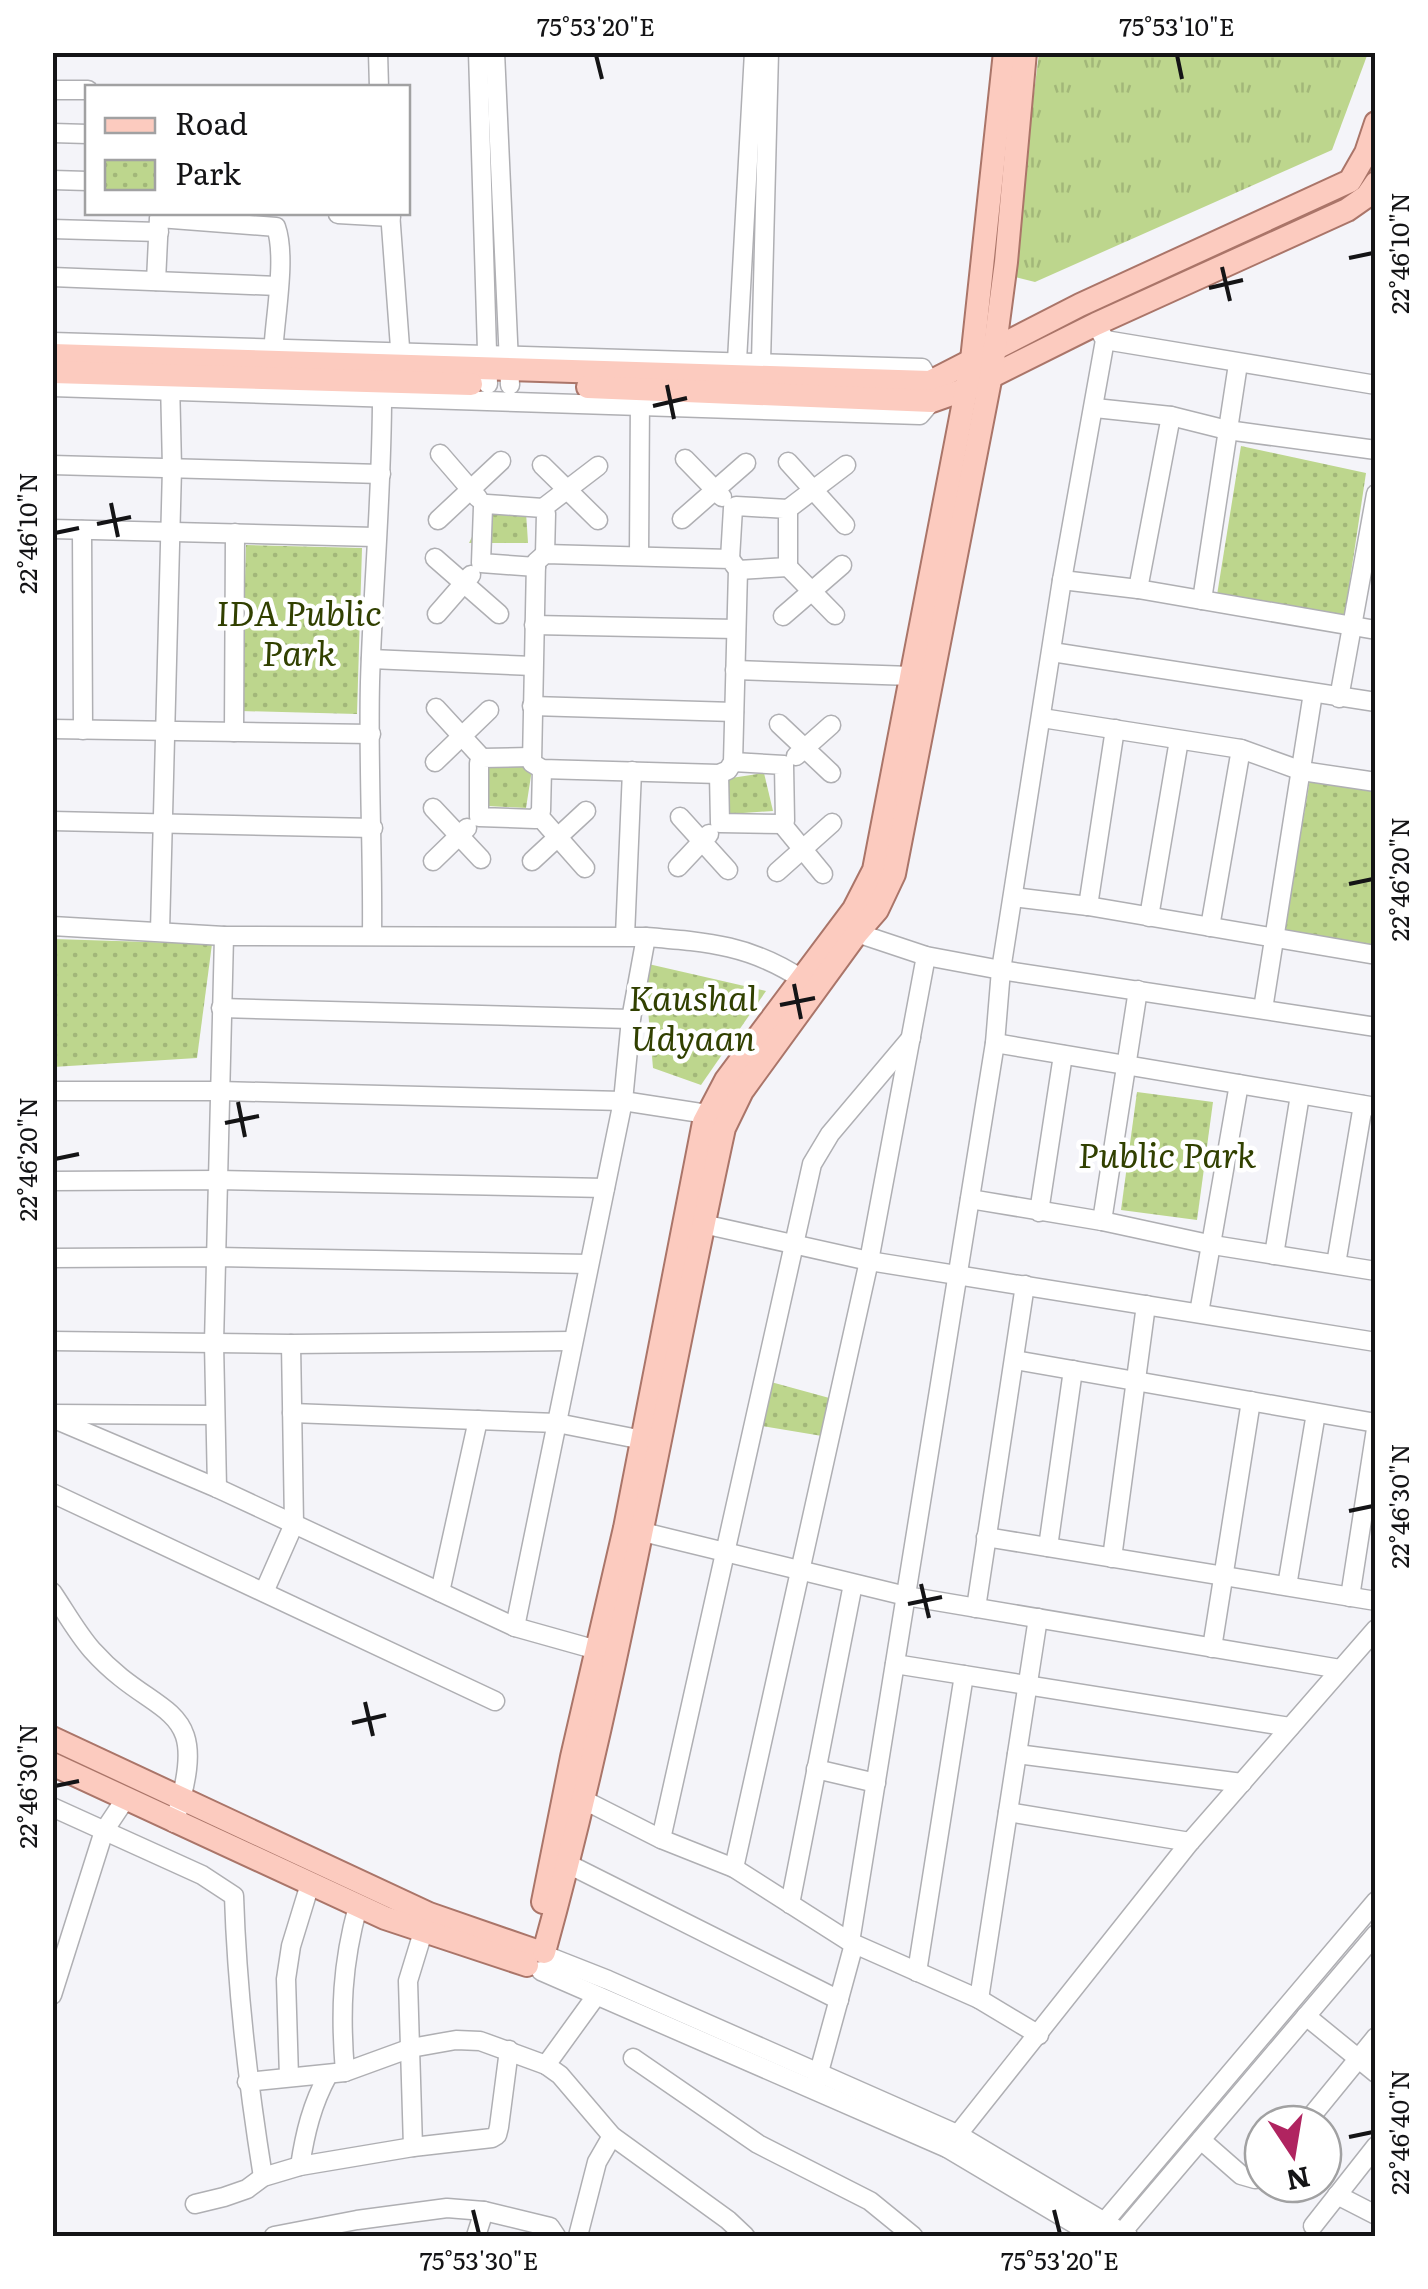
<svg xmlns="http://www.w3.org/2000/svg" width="1428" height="2289" viewBox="0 0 1428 2289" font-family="Literata,serif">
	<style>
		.grass { fill: url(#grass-tufts) }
		.park { fill: url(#park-dots) }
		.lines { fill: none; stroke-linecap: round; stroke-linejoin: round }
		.minor-casing { stroke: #afafb3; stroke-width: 21 }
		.major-casing { stroke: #aa7569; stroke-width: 26 }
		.minor { stroke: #fff; stroke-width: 18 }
		.major { stroke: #fccbbf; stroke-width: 22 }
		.ticks { fill: none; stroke: #141416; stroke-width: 4 }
		.labels { text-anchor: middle; stroke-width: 9; stroke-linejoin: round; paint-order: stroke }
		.park-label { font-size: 35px; font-style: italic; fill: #314000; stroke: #fff }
		.neatline { fill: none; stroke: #141416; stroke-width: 4 }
		.ticks-label { font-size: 25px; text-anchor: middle; fill: #141416 }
	</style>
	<defs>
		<pattern id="grass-tufts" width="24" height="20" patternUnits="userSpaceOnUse" patternTransform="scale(2.5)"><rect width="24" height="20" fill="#bdd68d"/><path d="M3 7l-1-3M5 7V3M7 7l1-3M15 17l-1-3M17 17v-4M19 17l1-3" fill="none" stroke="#a2b779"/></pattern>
		<pattern id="park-dots" width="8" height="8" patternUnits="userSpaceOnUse" patternTransform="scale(2.5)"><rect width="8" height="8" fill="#bdd68d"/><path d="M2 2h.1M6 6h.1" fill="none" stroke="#a2b779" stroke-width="1.8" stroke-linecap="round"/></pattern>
	</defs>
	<rect width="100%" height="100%" fill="#f4f4f9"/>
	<polygon class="grass" points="1039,53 1368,53 1332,150 1035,282 1011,276"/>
	<g class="park">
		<polygon points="1241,446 1366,473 1344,620 1217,595"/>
		<polygon points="490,500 526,512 528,543 469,543"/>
		<polygon points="246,545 362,548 357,714 241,711"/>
		<polygon points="476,748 521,748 521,762 533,763 526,808 470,805"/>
		<polygon points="764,773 773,811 729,814 725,779"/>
		<polygon points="1310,779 1375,789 1375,946 1284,931"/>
		<polygon points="53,939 212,944 197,1058 53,1067"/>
		<polygon points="644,963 766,991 701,1085 653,1068"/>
		<polygon points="1137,1092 1213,1102 1197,1220 1121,1210"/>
		<polygon points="771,1382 833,1399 822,1436 762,1426"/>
	</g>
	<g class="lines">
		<g class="minor-casing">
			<g id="minor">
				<polyline points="378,52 379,88"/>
				<polyline points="478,52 488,384"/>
				<polyline points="495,52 510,385"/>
				<polyline points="52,90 88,90"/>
				<polyline points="52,133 88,134"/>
				<polyline points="52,180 88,181"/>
				<polyline points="390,212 401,361"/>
				<polyline points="338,214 391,217"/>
				<polyline points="52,229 159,232"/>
				<polyline points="52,277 278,286"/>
				<path d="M156,281L159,218L276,227C287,258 274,321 273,356"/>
				<polyline points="1105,340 1376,385"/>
				<polyline points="52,342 922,368 930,382 932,401 920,415 52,387"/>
				<polyline points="737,361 754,52"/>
				<polyline points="761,362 769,52"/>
				<polyline points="1095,408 1171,416 1227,430 1376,450"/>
				<polyline points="440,454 478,498"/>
				<polyline points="685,459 722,497"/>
				<polyline points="788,462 845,525"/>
				<polyline points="52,465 381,474"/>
				<polyline points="542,465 598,520"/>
				<polyline points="543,508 598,466"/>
				<polyline points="788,509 846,465"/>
				<polyline points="682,519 746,463"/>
				<polyline points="438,520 501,461"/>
				<polyline points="52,529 375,537"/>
				<polyline points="82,530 83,730"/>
				<polygon points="545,554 730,559 738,570 733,762 728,770 719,774 542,769 532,763 536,562"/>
				<polyline points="639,556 640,397"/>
				<polyline points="435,558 499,614"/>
				<polyline points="730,559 733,508 736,506 788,509 788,567 738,570"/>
				<polyline points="536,567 481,563 483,507 487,504 543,508 546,514 545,554"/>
				<polyline points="788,567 835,615"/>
				<polyline points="1062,580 1138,589 1376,630"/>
				<polyline points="1138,589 1171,416"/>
				<polyline points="1202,600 1238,364"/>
				<polyline points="437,614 471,575"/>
				<polyline points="783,616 842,565"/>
				<polyline points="534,625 736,629"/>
				<polyline points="1052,652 1376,702"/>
				<polyline points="371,659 533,666"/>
				<polyline points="735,670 912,676"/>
				<polyline points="1339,698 1376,494"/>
				<polyline points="532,706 734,712"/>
				<polyline points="436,708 482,758"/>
				<polyline points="1042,718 1241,749 1302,771 1376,782"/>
				<polyline points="779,724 831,773"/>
				<polyline points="52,729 371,734"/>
				<polyline points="234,732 235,533"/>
				<polyline points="796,756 831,725"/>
				<polyline points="530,757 482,758 479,763 479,817 535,819 541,811 542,769"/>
				<polyline points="435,762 489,710"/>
				<polyline points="719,774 720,823 782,824 785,821 784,765 733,762"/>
				<polyline points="433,808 481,859"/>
				<polyline points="539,816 585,868"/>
				<polyline points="680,817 728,870"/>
				<polyline points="52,821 373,828"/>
				<polyline points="782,824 823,874"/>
				<polyline points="433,861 467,828"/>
				<polyline points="532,861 586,811"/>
				<polyline points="678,867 709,834"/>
				<polyline points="777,872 832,823"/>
				<polyline points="1013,897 1088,906 1376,955"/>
				<polyline points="1088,906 1115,729"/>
				<polyline points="1149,917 1179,740"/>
				<path d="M52,926L224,936L646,937C707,942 751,945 803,980"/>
				<polyline points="1210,927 1241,749"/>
				<polyline points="160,931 172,468 170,381"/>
				<polyline points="857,933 926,956 1001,970 1376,1027"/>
				<path d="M372,935C373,851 368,766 370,682C373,582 383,483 382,383"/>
				<polyline points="625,936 632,771"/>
				<polyline points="221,1008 631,1019"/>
				<polyline points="1263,1009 1313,693"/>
				<polyline points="995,1043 1376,1107"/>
				<polyline points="52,1091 219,1091 623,1101 707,1114"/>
				<polyline points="52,1181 217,1180 605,1188"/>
				<polyline points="970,1199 1102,1221 1213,1245 1376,1271"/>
				<polyline points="1039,1212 1063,1055"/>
				<polyline points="1102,1221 1138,990"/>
				<polyline points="703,1224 869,1261 1376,1342"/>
				<polyline points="1274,1255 1300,1095"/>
				<polyline points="52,1258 217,1257 589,1264"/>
				<polyline points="1336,1264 1363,1105"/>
				<polyline points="1199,1313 1239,1084"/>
				<polyline points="52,1341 291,1344 572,1341"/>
				<polyline points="1015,1360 1376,1423"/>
				<polyline points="292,1413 557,1423 643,1440"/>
				<polyline points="52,1414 215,1415"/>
				<polyline points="52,1418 217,1488 515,1627 597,1650"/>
				<polyline points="217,1488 214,1343 224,936"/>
				<polyline points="52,1493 495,1701"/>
				<polyline points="643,1532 906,1596 1340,1669"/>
				<polyline points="986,1537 1376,1601"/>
				<polyline points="1048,1547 1073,1370"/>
				<polyline points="1112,1558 1146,1305"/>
				<polyline points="1287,1586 1316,1413"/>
				<path d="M52,1592C65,1611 77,1633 92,1650C158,1724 215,1696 174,1823"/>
				<polyline points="264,1592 294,1524 291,1344"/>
				<polyline points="440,1592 478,1420"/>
				<polyline points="1350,1597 1376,1429"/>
				<polyline points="976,1608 1025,1285"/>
				<polyline points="515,1627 623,1101 631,1019 646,937"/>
				<polyline points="1212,1648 1251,1401"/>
				<polyline points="895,1664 1290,1727"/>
				<polyline points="1017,1754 1242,1783"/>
				<polyline points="816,1769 876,1783"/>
				<polyline points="582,1799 661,1839 734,1868 850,1942 979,1999 1039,2035"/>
				<path d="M52,1807L202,1875L234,1896C237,1991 248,2084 263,2177"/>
				<polyline points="1008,1812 1190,1842"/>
				<polyline points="661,1839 812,1164 830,1134 911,1038"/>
				<polyline points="568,1864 839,2000"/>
				<polyline points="734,1868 869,1261 926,956"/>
				<polyline points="790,1904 853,1584"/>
				<polyline points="850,1942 995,1043 1001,970 1062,580 1105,340 1096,324"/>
				<polyline points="547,1956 608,1980 957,2134 1128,2236"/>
				<polyline points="541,1971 947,2148 1095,2236"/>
				<polyline points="917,1972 964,1675"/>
				<polyline points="52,1995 104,1831 126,1798"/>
				<polyline points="596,1996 546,2065 560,2075 612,2136 728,2220 745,2236"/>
				<polyline points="979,1999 1038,1618"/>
				<polyline points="1306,2016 1376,2073"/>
				<polyline points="633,2058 758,2144 870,2201 913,2236"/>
				<path d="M345,2072C340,2012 342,1964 358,1906"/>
				<polyline points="289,2077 286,1979 291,1946 310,1884"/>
				<polyline points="247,2082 345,2072 411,2048 456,2040 480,2041 546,2065"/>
				<polyline points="816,2083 854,1944"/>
				<polyline points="1305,2124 1376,2037"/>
				<polyline points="1201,2140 1241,2175 1255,2179 1263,2174"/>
				<polyline points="413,2147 408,1981 427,1919"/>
				<polyline points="947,2148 1190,1842 1376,1629"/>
				<path d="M300,2166C305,2133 312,2104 328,2075"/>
				<polyline points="1337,2195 1376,2215"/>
				<polyline points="195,2204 224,2197 247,2189 263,2177 300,2166 413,2147 492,2138 497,2135 499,2127 509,2050"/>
				<polyline points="1313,2226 1376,2146"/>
				<polyline points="1100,2227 1376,1901"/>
				<polyline points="274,2236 357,2220 447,2208 484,2211 550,2227 556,2236"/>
				<polyline points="476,2236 484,2211"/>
				<polyline points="578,2236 597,2162 612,2136"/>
				<polyline points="1119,2236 1376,1934"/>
			</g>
		</g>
		<g class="major-casing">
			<g id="major">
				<polyline points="52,355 930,382 1080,305 1350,181 1366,153 1376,123"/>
				<polyline points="52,372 471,384"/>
				<polyline points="588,387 932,401 966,389 1096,324 1347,210 1367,196 1376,183"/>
				<polyline points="52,1738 429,1914 533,1950"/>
				<polyline points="52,1764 385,1918 527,1965"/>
				<polyline points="543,1902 572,1757 625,1528 704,1122 726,1080 854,909 874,870 972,360 1005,52"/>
				<path d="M544,1952C619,1681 664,1402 724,1128L742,1091L857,933L877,910L894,874L991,375L1006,262L1025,52"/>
			</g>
		</g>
		<use href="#minor" class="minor"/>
		<use href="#major" class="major"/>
	</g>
	<path class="ticks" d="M596,55L602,79M1177,55L1182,79M1349,258L1373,253M1222,267L1230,301M1209,288L1243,280M667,385L674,419M653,406L687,398M111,503L118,537M97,524L131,517M55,533L79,528M1349,884L1373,879M794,984L801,1019M780,1005L815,998M238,1102L245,1137M225,1123L259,1116M55,1159L79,1154M1349,1511L1373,1506M921,1584L929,1618M908,1604L942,1597M365,1702L373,1736M352,1723L386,1715M55,1786L79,1781M1349,2137L1373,2132M473,2210L479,2234M1054,2210L1060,2234"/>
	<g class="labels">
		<g class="park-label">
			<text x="299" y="626">IDA Public<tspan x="299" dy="40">Park</tspan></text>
			<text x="693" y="1011">Kaushal<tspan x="693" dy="40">Udyaan</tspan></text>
			<text x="1167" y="1168">Public Park</text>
		</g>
	</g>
	<rect width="1428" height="2289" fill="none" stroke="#ffffff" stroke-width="110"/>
	<rect x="85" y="85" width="325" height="130" fill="#ffffff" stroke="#a1a1a2" stroke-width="2.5"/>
	<rect x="105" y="118" width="50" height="15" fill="#fccbbf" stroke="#a1a1a2" stroke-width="2.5"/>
	<text x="175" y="135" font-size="30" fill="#141416">Road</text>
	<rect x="105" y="160" width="50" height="30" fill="url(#park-dots)" stroke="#a1a1a2" stroke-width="2.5"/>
	<text x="175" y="185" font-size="30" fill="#141416">Park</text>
	<g transform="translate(1293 2154) rotate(168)"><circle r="48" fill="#ffffff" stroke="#a1a1a2" stroke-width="2.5"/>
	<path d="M0-8L18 38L0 25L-18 38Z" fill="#b02460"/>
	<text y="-15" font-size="28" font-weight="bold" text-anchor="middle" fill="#141416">N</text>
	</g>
	<rect x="55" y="55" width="1318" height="2179" class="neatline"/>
	<g class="ticks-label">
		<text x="596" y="36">75°53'20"E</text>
		<text x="1177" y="36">75°53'10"E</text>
		<text transform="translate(1400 253) rotate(-90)" y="9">22°46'10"N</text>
		<text transform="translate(28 533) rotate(-90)" y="9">22°46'10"N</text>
		<text transform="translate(1400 879) rotate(-90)" y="9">22°46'20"N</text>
		<text transform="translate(28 1159) rotate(-90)" y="9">22°46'20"N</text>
		<text transform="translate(1400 1506) rotate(-90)" y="9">22°46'30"N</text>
		<text transform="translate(28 1786) rotate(-90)" y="9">22°46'30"N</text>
		<text transform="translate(1400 2132) rotate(-90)" y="9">22°46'40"N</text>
		<text x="479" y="2270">75°53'30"E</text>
		<text x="1060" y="2270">75°53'20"E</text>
	</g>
</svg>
